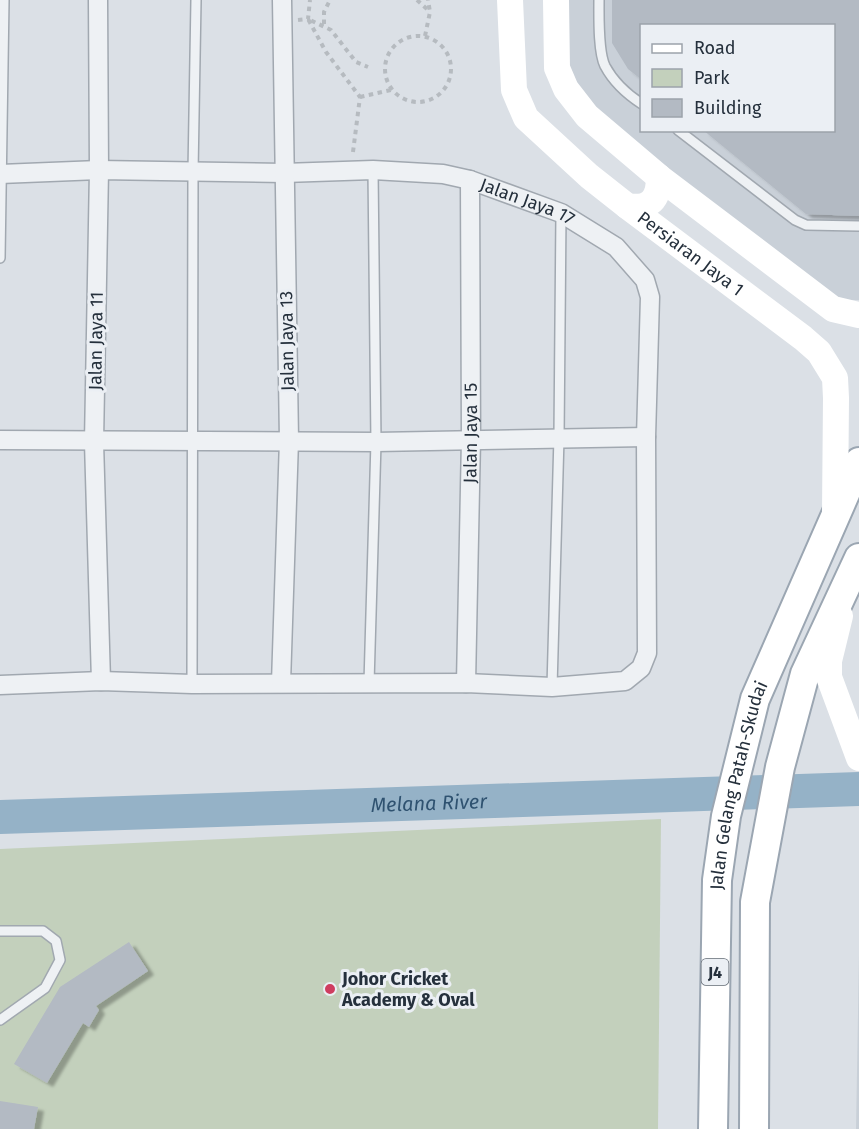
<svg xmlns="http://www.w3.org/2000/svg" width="859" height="1129" viewBox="0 0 859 1129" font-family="'Fira Sans',sans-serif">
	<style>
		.built { fill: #c9d0d8; fill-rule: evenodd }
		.green { fill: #c3d0bc }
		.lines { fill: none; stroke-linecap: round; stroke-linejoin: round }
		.river { stroke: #95b2c7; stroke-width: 34 }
		.building { fill: #b3bac3; filter: url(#shadow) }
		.lane-casing { stroke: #a1a8b0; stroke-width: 12 }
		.street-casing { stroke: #a1a8b0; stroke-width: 21 }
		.primary-casing { stroke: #9ba6b2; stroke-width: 32 }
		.path { stroke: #b6bbc0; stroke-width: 4; stroke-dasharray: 4.5 4.5; stroke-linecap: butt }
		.lane { stroke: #eef1f4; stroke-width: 9 }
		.street { stroke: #eef1f4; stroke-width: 18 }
		.secondary { stroke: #fff; stroke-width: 26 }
		.primary { stroke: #fff; stroke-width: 28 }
		.poi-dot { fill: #cf3d5f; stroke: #ebeff4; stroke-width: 2 }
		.labels { text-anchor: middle; stroke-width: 6; stroke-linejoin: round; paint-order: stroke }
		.shield { fill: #ebeff4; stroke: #606973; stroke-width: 1.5 }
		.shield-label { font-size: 16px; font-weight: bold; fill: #25303c }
		.street-label { font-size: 18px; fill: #25303c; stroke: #ebeff4 }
		.poi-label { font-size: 18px; font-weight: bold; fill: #25303c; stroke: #ebeff4; text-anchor: start }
		.water-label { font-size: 20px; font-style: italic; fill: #2f5270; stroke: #ebeff4 }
	</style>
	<defs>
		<filter id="shadow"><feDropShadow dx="6" dy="4" stdDeviation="1.5" flood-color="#0004"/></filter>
	</defs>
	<rect width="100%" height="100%" fill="#dbe0e6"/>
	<g class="built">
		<path d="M560,0H859V300H834L566,93ZM642,26H834V130H642Z"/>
		<polygon points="859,955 859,1129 856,1129"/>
	</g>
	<polygon class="green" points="661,819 658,1129 0,1129 0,849"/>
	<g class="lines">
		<path class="river" id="s1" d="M0,817L859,789"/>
	</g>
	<g class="building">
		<polygon points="612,0 859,0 859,216 806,214 703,130 834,130 834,26 642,26 642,80 628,69 612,43"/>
		<polygon points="129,942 148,971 96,1006 99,1010 89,1027 83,1023 47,1083 14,1064 60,987"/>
		<polygon points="0,1101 38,1107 34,1129 0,1129"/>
	</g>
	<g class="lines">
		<g class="lane-casing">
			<g id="lane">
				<path d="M599,0C599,16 598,52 605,66C613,81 628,95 642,104"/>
				<polyline points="678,130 795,220 806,225 859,226"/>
				<polyline points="0,258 4,0"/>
				<polyline points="369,683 376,442 373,170"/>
				<polyline points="192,684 193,172 196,0"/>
				<polyline points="552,687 559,437 561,213"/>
				<polyline points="0,931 43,931 56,941 60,960 45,988 0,1020"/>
			</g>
		</g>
		<g class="street-casing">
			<g id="street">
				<polyline points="98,0 99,170 94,442 101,681"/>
				<path id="s2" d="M0,174L99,170L284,173L373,170L443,174L470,180L561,213L616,247L645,280L650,297L646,437L647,653L641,668L625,681L552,687L466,683L192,684L101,681L0,685"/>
				<polyline points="0,440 376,442 646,437"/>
				<polyline points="281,683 289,440 282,0"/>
				<path id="s3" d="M466,683L471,439L470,180"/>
			</g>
		</g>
		<g class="primary-casing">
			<g id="primary">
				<path id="s5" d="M713,1129L717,880L726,816L755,699L859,462"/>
				<polyline points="754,1129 755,902 780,767 805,674 859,558"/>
			</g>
		</g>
		<g class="path">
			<polyline points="417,0 429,11"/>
			<polyline points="298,20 308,19 310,0"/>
			<polyline points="324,24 324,12 330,0"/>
			<circle cx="418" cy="69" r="33"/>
			<polyline points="425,36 430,12 428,0"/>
			<polyline points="360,97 391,90"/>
			<polyline points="353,152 360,97 326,52 308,19 331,30 356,62 368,67"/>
		</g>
		<use href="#lane" class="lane"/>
		<use href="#street" class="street"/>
		<g class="secondary">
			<path id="s4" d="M510,0L514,90L526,118L589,176L627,206L803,338L819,352L835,378L836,398L835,513"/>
			<polyline points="556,0 557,68 566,89 587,116 659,177 833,309 859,315"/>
			<path d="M627,206C650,210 659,199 659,177"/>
			<polyline points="840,616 829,661 829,677 859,758"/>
		</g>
		<use href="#primary" class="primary"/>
	</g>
	<circle class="poi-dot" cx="330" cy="989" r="6"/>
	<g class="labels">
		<rect class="shield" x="701.5" y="959" width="27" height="26" rx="4.5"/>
		<g class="shield-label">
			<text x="715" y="978">J4</text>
		</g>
		<g class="street-label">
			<text dy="6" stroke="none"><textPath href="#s2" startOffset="532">Jalan Jaya 17</textPath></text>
			<text dy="6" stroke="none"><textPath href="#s4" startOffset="334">Persiaran Jaya 1</textPath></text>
			<text transform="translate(96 341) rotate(-89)" y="6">Jalan Jaya 11</text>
			<text transform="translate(287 341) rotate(-91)" y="6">Jalan Jaya 13</text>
			<text dy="6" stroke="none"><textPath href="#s3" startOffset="250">Jalan Jaya 15</textPath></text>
			<text dy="6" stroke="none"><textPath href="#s5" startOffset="346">Jalan Gelang Patah-Skudai</textPath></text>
		</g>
		<g class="poi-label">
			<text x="342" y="985">Johor Cricket<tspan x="342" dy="21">Academy &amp; Oval</tspan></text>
		</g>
		<g class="water-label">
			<text dy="7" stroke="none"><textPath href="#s1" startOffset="429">Melana River</textPath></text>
		</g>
	</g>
	<rect x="640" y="24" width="195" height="108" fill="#ebeff4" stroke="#9ca3aa" stroke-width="1.5"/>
	<rect x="652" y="44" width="30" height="9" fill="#ffffff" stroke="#9ca3aa" stroke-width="1.5"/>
	<text x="694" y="54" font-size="18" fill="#25303c">Road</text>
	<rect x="652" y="69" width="30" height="18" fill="#c3d0bc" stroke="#9ca3aa" stroke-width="1.5"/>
	<text x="694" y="84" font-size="18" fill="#25303c">Park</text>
	<rect x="652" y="99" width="30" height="18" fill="#b3bac3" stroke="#9ca3aa" stroke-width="1.5"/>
	<text x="694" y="114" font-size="18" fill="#25303c">Building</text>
</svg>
